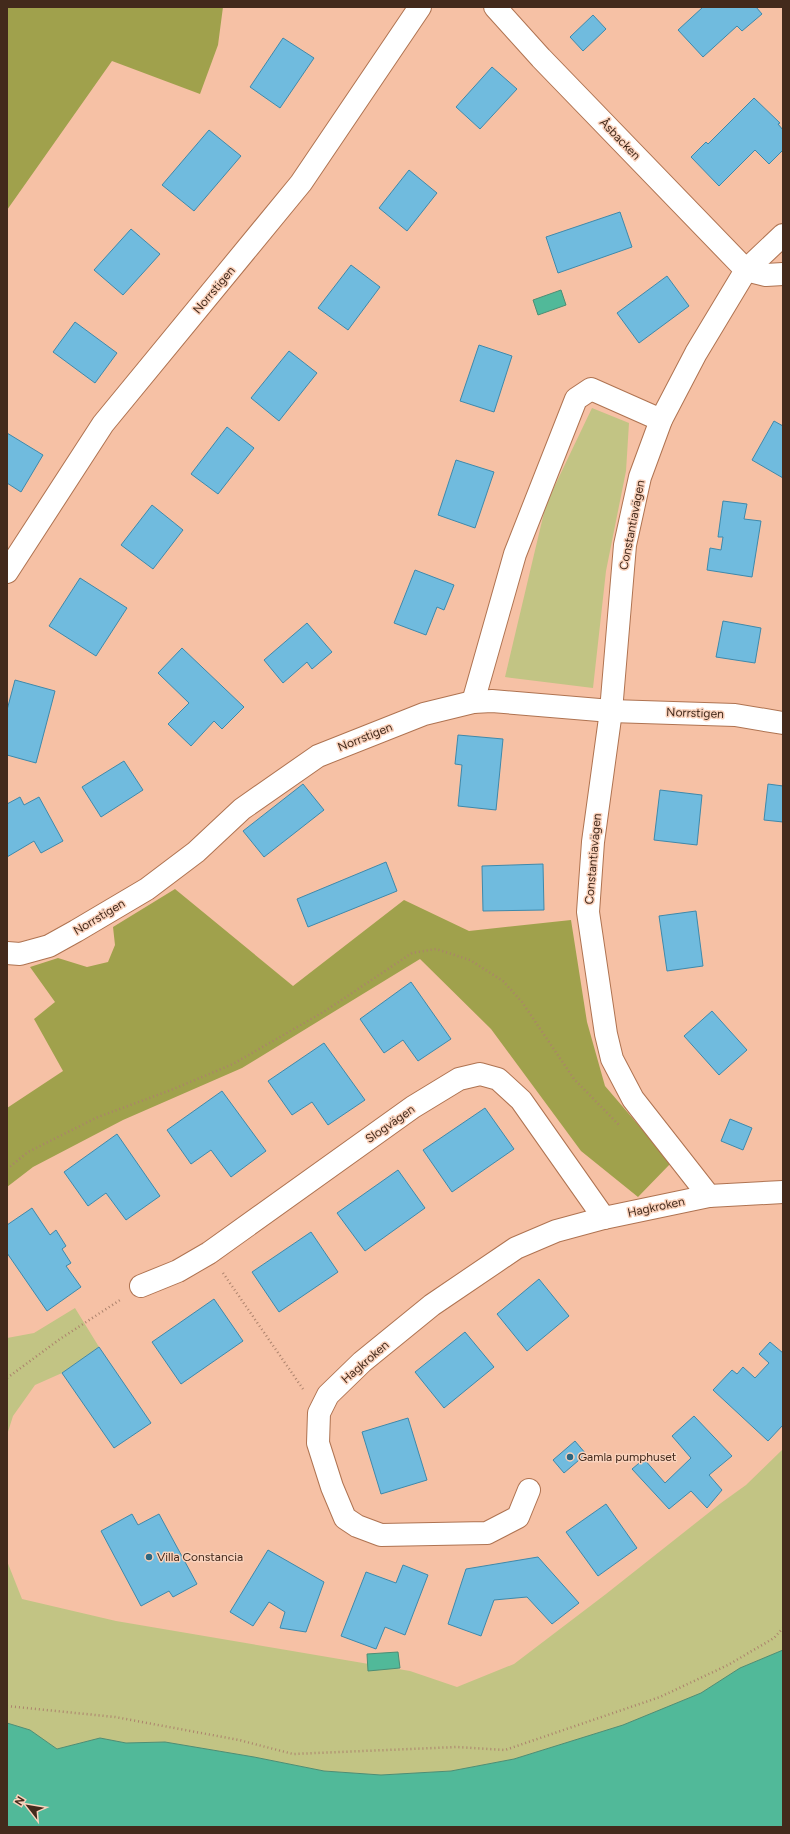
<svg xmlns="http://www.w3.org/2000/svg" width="790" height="1834" viewBox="0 0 790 1834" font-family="Figtree,sans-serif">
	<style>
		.green { fill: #c2c484 }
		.forest { fill: #a0a14c }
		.water { fill: #51b999; stroke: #4d8e74 }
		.building { fill: #70bbde; stroke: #3e89ab }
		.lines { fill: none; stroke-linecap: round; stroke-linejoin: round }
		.street-casing { stroke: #af7351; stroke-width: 24 }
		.path { stroke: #ab826c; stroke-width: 2.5; stroke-dasharray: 1 3; stroke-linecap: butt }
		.street { stroke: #fff; stroke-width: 22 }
		.poi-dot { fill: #2e6781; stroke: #fad2bc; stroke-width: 1.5 }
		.labels { text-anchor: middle; stroke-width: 3; stroke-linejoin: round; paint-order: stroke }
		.street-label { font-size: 12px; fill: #432a1c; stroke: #fad2bc }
		.poi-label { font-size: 12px; fill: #432a1c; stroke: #fad2bc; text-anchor: start }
	</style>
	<rect width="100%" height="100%" fill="#f6c1a5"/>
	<g class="green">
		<polygon points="592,408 629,423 626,471 606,571 593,688 505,677 546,504"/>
		<polygon points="75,1308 99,1347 62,1373 35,1385 13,1416 7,1435 7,1338 34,1333"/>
		<polygon points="783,1449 783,1650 740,1668 701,1693 623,1725 514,1759 451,1771 381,1775 324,1771 254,1757 165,1742 126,1743 100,1738 57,1749 30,1730 7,1723 7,1561 22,1599 116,1621 410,1671 457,1687 514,1664 606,1594 721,1503 746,1485"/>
	</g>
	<g class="forest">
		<polygon points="7,7 223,7 218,45 200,94 112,61 7,210"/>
		<polygon points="175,889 293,986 404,900 469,931 571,920 587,1022 605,1086 671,1163 638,1197 581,1151 491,1029 420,959 242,1068 123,1120 33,1167 7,1187 7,1108 63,1071 34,1019 55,1002 30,967 58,958 87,967 108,962 115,945 113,927"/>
	</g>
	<g class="water">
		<polygon points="561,290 566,305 538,315 533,300"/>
		<polygon points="783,1650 783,1827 7,1827 7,1723 30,1730 57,1749 100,1738 126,1743 165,1742 254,1757 324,1771 381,1775 451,1771 514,1759 623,1725 701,1693 740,1668"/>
		<polygon points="398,1652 400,1668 368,1671 367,1654"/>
	</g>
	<g class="building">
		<polygon points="703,7 756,7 762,14 742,31 737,26 703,57 678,30"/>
		<polygon points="593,15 606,29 583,51 570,37"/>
		<polygon points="283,38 314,58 280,108 250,87"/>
		<polygon points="492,67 517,89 480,129 456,107"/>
		<polygon points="754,98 780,123 778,124 783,130 783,150 769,164 755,150 719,186 691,157 706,142 708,144"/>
		<polygon points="209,130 241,156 194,211 162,185"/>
		<polygon points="409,170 437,193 407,231 379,208"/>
		<polygon points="620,212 632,247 558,273 546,237"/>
		<polygon points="131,229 160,254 123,295 94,270"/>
		<polygon points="351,265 380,287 348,330 318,308"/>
		<polygon points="667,276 689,306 639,343 617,313"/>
		<polygon points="75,322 117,353 95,383 53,352"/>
		<polygon points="479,345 512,356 494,412 460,401"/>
		<polygon points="289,351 317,373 279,421 251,398"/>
		<polygon points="774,421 783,426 783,478 752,460"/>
		<polygon points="227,427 254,448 218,494 191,474"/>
		<polygon points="7,433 43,455 21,492 7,483"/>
		<polygon points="456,460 494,472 475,528 438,515"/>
		<polygon points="723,501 747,504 744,519 761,521 752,577 707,570 710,548 721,550 723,537 718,537"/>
		<polygon points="152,505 183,530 153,569 121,545"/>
		<polygon points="415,570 454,585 444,610 437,607 426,635 394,623"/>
		<polygon points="80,578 127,608 96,656 49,626"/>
		<polygon points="723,621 761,628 755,663 716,657"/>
		<polygon points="307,623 332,652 312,669 307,662 283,683 264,660"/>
		<polygon points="182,648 244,707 222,729 214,721 191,746 168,724 189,703 158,673"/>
		<polygon points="15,680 55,691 36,763 7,755 7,710"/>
		<polygon points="458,735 503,739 496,810 458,806 462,765 455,764"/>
		<polygon points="124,761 143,790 101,817 82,787"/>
		<polygon points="303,784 324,810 264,857 243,831"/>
		<polygon points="768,784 783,786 783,822 764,820"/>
		<polygon points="660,790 702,795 697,845 654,840"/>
		<polygon points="20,797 24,805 39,797 63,841 41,853 34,841 7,857 7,804"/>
		<polygon points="386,862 397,891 308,927 297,899"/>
		<polygon points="543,864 544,910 483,911 482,866"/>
		<polygon points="696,911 703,966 667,971 659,916"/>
		<polygon points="411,982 451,1039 418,1061 403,1040 384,1053 360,1019"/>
		<polygon points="712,1011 747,1050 719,1075 684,1036"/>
		<polygon points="324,1043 365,1100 328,1125 312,1102 292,1115 268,1081"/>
		<polygon points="222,1091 266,1151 231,1177 211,1150 191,1164 167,1130"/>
		<polygon points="485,1108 514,1149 452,1192 423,1150"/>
		<polygon points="730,1119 752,1128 743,1150 721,1141"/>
		<polygon points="117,1134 160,1196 126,1220 106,1193 88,1206 64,1172"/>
		<polygon points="398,1170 425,1208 365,1251 337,1213"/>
		<polygon points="32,1208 50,1235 56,1230 66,1246 62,1249 71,1263 66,1266 81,1287 47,1311 7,1253 7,1225"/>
		<polygon points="311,1232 338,1272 279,1312 252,1272"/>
		<polygon points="539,1279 569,1316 527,1351 497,1314"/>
		<polygon points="214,1299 243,1341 181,1384 152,1342"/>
		<polygon points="465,1332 494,1367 444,1408 415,1372"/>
		<polygon points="770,1342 783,1353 783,1425 768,1441 713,1390 732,1370 737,1374 743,1367 755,1378 769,1363 759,1354"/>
		<polygon points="99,1347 151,1423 114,1448 62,1373"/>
		<polygon points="694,1416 732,1456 709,1475 722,1490 707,1508 691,1491 669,1509 632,1469 644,1459 665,1483 691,1458 672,1436"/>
		<polygon points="408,1418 427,1480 381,1494 362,1432"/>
		<polygon points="575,1441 586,1454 564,1473 553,1460"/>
		<polygon points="606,1504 637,1548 598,1576 566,1532"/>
		<polygon points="132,1514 138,1525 159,1514 197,1584 173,1597 169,1591 141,1606 101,1531"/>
		<polygon points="268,1550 324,1582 306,1632 280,1628 285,1612 269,1602 253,1626 230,1612"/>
		<polygon points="538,1557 579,1603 552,1624 527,1597 494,1600 481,1636 448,1624 466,1569"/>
		<polygon points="403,1565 428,1575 405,1635 385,1627 376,1649 341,1636 366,1572 396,1583"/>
	</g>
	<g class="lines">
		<g class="street-casing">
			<g id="street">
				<polyline points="495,7 541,58 746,270 766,275 783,274"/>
				<polyline points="783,235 746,270 696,353 661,420 640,477 625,545 611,711 593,842 588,912 606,1034 612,1059 633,1099 709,1196 783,1192"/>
				<polyline points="7,572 103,424 301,183 420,7"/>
				<polyline points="473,702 515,554 576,399 591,389 661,420"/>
				<polyline points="7,953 20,954 49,946 76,931 147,889 196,852 242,809 318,756 424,714 473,702 492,701 611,711 735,715 783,723"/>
				<polyline points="141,1286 178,1271 209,1253 413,1107 459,1079 480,1074 498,1079 521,1100 604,1218"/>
				<polyline points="529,1490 518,1517 487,1533 381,1535 357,1526 345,1518 332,1487 318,1443 319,1413 328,1395 362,1362 432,1305 516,1248 556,1231 604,1218 709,1196"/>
			</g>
		</g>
		<g class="path">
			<polyline points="7,1169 28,1152 98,1117 171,1090 233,1064 325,1011 412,953 436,949 470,960 503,981 522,1002 574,1079 620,1126"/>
			<polyline points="223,1273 303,1389"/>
			<polyline points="7,1378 60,1339 120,1300"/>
			<polyline points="7,1706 115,1717 239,1740 293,1754 457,1747 505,1750 660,1697 728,1665 774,1638 783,1628"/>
		</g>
		<use href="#street" class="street"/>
	</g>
	<g class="poi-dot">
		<circle cx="570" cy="1457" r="4"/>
		<circle cx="149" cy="1557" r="4"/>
	</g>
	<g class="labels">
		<g class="street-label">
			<text transform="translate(620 139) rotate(46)" y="4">Åsbacken</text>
			<text transform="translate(214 290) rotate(-50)" y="4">Norrstigen</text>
			<text transform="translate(632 525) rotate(-79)" y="4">Constantiavägen</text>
			<text transform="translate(695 713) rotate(2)" y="4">Norrstigen</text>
			<text transform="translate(365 737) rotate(-22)" y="4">Norrstigen</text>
			<text transform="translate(593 859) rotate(-85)" y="4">Constantiavägen</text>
			<text transform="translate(99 917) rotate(-31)" y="4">Norrstigen</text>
			<text transform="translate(390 1124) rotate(-35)" y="4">Slogvägen</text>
			<text transform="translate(656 1207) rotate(-12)" y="4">Hagkroken</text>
			<text transform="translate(365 1362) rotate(-41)" y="4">Hagkroken</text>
		</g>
		<g class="poi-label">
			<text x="578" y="1461">Gamla pumphuset</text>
			<text x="157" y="1561">Villa Constancia</text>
		</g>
	</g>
	<rect width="790" height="1834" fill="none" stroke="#432a1c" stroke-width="16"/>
	<g transform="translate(28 1806) rotate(301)" stroke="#fad2bc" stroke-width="3" paint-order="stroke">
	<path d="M0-3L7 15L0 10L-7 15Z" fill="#432a1c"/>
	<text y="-6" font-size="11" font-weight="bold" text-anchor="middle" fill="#432a1c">N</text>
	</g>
</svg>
